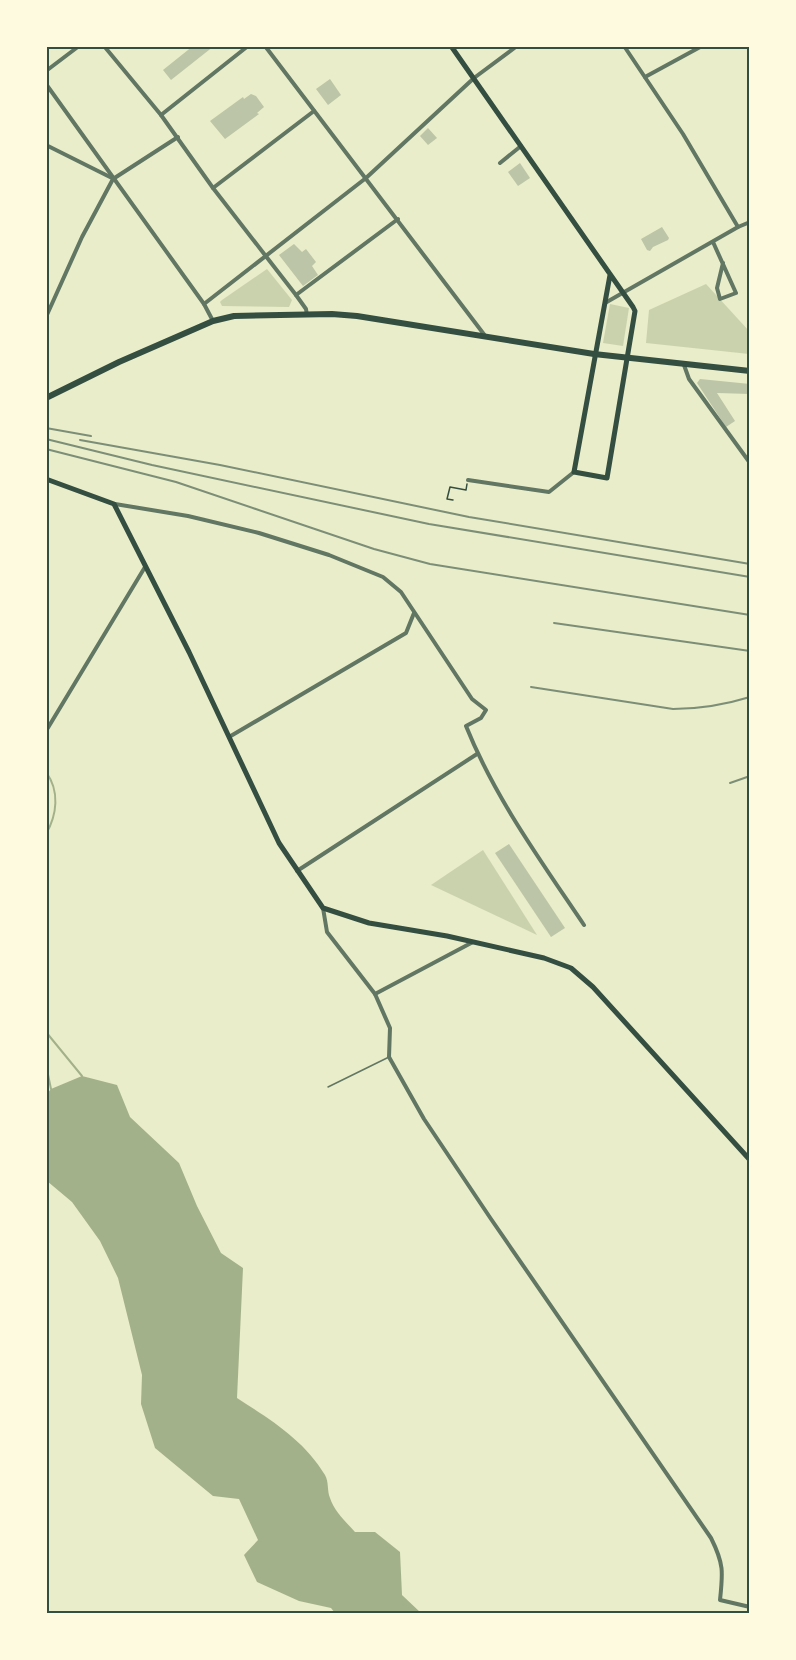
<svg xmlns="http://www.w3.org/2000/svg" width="796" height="1660" viewBox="0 0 796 1660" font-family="'Fira Sans Condensed',sans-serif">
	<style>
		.green { fill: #cad2ad }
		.water { fill: #a3b18a }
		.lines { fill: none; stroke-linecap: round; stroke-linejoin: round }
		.stream { stroke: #a3b18a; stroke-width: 2 }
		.building { fill: #bcc5a7 }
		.path { stroke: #344e41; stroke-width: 1.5 }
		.service { stroke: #617663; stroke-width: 1.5 }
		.minor { stroke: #617663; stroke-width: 4 }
		.primary { stroke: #344e41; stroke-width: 5 }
		.trunk { stroke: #344e41; stroke-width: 6 }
		.rail { stroke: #7c8e77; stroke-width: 2 }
		.neatline { fill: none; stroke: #344e41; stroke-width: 2 }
	</style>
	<rect width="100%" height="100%" fill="#e9edc9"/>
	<g class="green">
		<polygon points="267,269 292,300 289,307 222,306 220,302 222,300"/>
		<polygon points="706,284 749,331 749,354 646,343 649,310"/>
		<polygon points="610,304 629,308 623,346 603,343"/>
		<polygon points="483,850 537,935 431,885"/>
	</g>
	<path class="water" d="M82,1076L117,1085L130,1117L179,1163L197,1206L221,1253L243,1268L237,1398C271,1420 304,1440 325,1475C329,1482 327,1491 330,1498C334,1511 346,1522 355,1532H375L400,1552L402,1595L421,1613H335L331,1608L299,1601L257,1582L244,1555L258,1540L239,1499L213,1496L155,1448L141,1404L142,1375L118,1278L100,1241L72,1202L47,1181V1094L51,1089Z"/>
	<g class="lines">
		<g class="stream">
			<path d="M46,772C60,791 57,815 46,834"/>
			<polyline points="46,1032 82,1076"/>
			<polyline points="46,1065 51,1089"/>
		</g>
	</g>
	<g class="building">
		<polygon points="193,46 214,46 171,80 163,70"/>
		<polygon points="330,79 341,95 328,105 316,89"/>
		<polygon points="251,94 256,96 264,107 257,113 259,114 225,139 210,121 243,97 244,99"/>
		<polygon points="428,128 437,138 428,145 420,136"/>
		<polygon points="520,163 530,178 518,186 508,172"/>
		<polygon points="662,227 669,238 668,240 653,247 650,251 647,250 641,239"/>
		<polygon points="294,244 302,252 306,249 316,262 312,266 318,275 303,286 279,255"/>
		<polygon points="700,379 750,384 750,394 717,393 735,421 726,427 697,383"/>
		<polygon points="509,844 565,928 551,937 495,853"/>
	</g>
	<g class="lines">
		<polyline class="path" points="453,500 447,499 450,487 466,490 467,484"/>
		<polyline class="service" points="328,1087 389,1057"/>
		<g class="minor">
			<polyline points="104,46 161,115 213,188 296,295 306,309 307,315"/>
			<polyline points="265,46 486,337"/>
			<polyline points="624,46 683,134 738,227"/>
			<polyline points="46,71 79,46"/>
			<polyline points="645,77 702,46"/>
			<polyline points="46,84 204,304 213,321"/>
			<polyline points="161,115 248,46"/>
			<polyline points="46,145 112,178"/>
			<polyline points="500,163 521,146"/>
			<polyline points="213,188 314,111"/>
			<polyline points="713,242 736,293 720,299 717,288 723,263"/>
			<polyline points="296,295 398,219"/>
			<polyline points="605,303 738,227 750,222"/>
			<polyline points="204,304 366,178 474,78 517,46"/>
			<polyline points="46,317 82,237 113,179 178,137"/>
			<polyline points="684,365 689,379 750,463"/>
			<polyline points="468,480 549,492 574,472"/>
			<path d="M115,504L188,516L259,533L329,555L383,577L401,592L472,699L486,710L481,718L466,726C495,798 541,861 584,925"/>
			<polyline points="46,731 145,567"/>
			<polyline points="229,737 406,633 414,613"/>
			<polyline points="297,871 477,754"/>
			<path d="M323,908L327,932L375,994L390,1028L389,1057L424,1119L491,1219L711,1538C724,1564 723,1572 720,1600L750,1607"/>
			<polyline points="375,994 473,942"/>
		</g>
		<g class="primary">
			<polyline points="451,46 633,307 635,311 607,478 574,472 610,275"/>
			<polyline points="46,479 114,504 189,652 279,843 323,908 369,923 447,936 544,958 571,968 593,987 750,1160"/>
		</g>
		<polyline class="trunk" points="46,398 119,362 213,321 234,316 332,314 357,316 594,354 750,371"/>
		<g class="rail">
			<polyline points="46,428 91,436"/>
			<polyline points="46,439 152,465 429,524 750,577"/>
			<polyline points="80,440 220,465 469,517 750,564"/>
			<polyline points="46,449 176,482 374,549 430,564 750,615"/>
			<polyline points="554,623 750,651"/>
			<path d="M531,687L673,709C699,709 724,705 750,697"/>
			<polyline points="730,783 750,776"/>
		</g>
	</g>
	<rect width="796" height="1660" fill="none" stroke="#fefae0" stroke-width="96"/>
	<rect x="48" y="48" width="700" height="1564" class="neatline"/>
</svg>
